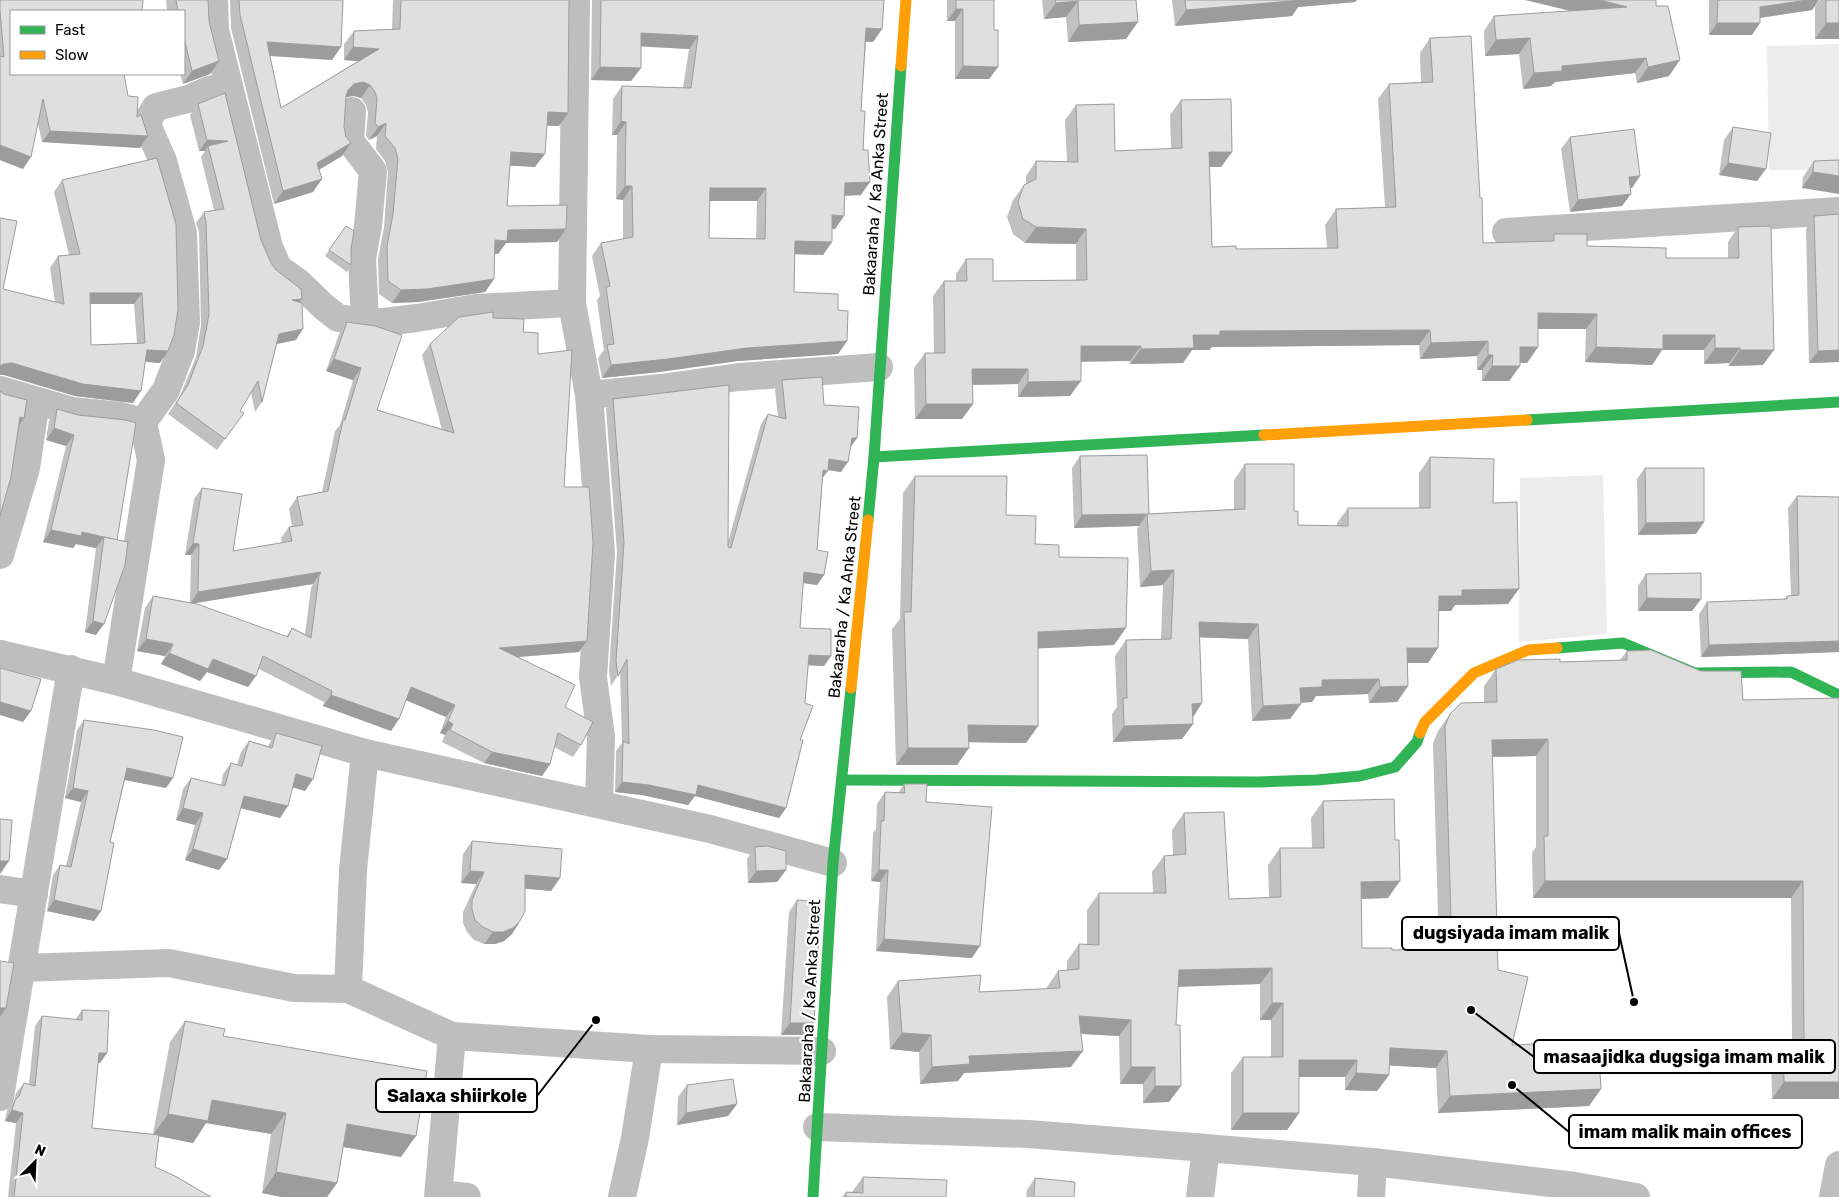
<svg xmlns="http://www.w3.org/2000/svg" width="1839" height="1197" viewBox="0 0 1839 1197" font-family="Rubik,sans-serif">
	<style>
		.pitch { fill: #ececec }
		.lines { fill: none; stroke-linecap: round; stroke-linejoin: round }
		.street { stroke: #bebebe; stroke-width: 28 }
		.fast { stroke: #30b455; stroke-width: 11 }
		.slow { stroke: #ff9f0a; stroke-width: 11 }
		.wall { fill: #c0c0c0; fill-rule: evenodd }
		.shaded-wall { fill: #9c9c9c }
		.building { fill: #dfdfdf; stroke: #9c9c9c; fill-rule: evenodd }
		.labels { text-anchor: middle; stroke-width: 4.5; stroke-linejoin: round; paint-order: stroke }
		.street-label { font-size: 16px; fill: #000; stroke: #fff }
		.leader { fill: none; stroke: #000; stroke-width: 2 }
		.callout-dot { fill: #000; stroke: #fff; stroke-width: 2 }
		.callout { fill: #fff; stroke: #000; stroke-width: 2 }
		.callout-label { font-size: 18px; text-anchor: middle; font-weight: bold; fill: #000 }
	</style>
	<rect width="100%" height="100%" fill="#fff"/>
	<g class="pitch">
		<polygon points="1839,44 1839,170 1769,170 1767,46"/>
		<polygon points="1603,475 1607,634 1519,642 1520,478"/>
	</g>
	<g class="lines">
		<g class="street">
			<polyline points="214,0 215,30 269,247 278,268 299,283 324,307 338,318 365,322 384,322 417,318 476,308 572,303"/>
			<polyline points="576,0 572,303 589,395 601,553 593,677 601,737 599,803"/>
			<polyline points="352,111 350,141 373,171 368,226 362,258 365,322"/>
			<polyline points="1506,232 1839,211"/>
			<polyline points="0,390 72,411 121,416 143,422"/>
			<polyline points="589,395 661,388 739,377 879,367"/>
			<polyline points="0,555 26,468 36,401"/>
			<polyline points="0,654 116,681 365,753 710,829 833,863"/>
			<polyline points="116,681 151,460 143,422 166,390 181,351 186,322 183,233 163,161 148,127 149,118 156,107 188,99 209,90 229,86"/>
			<polyline points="0,889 34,894"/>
			<polyline points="21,968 169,963 294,988 348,989 452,1036 649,1049 822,1051"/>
			<polyline points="348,989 353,870 365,753"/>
			<polyline points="0,1097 71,669"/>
			<polyline points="817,1127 1028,1134 1206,1148 1373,1162 1575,1186 1636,1197"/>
			<polyline points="439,1194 467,1197"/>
			<polyline points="438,1197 452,1036"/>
			<polyline points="622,1197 635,1138 649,1049"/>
			<polyline points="1200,1197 1206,1148"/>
			<polyline points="1371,1197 1373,1162"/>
			<polyline points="1833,1197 1839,1165"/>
		</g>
		<g class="fast">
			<polyline points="1527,420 1839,402"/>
			<polyline points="874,457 1264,435"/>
			<polyline points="868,520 874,457 901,66"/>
			<polyline points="1557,648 1623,643 1695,673 1791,672 1839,695"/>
			<polyline points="842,780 1259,782 1317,780 1360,776 1395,767 1417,742 1420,733"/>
			<polyline points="813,1197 833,863 851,688"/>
		</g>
		<g class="slow">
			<polyline points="901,66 906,0"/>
			<polyline points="1264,435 1527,420"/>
			<polyline points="851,688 868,520"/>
			<polyline points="1420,733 1425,722 1474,673 1528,650 1557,648"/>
		</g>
	</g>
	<g class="wall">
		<polygon points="0,0 11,11 128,96 137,117 140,148 42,142 38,124 23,169 0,160"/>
		<polygon points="166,0 208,0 209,21 219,61 210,74 183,84 180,74 184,74 184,11 167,11"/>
		<polygon points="230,0 343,0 332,60 270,56 281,108 358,61 344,60 344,44 354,31 392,29 393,0 569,0 559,126 547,126 535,167 510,165 507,206 557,242 506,243 498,254 495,254 494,279 485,292 418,302 392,303 379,294 378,259 384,227 388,172 385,161 376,149 377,136 369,140 366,136 368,112 366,105 361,98 354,96 346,97 342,156 319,170 313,192 274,204 231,28"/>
		<path d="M592,0H884L882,29L873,42H866L861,111L863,150L861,195L845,196L844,216L835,229H832V242L823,255L795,254L794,292L838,310L847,341L838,354L738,361L659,372L602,378L598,358L604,350L597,300L600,296L592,256L601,243L623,239V200L616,199L617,135H612L613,99L622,86L683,88L689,49L641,46V68L631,81L591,80ZM709,201H757L756,239L709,238Z"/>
		<polygon points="947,0 994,0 994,30 998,67 989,79 955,79 955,21 947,21"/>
		<polygon points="1042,0 1136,0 1126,39 1068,42 1066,17 1044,19"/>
		<polygon points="1172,0 1357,0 1355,2 1298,7 1292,16 1175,26"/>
		<polygon points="1710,0 1819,0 1812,10 1760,18 1752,35 1709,35 1709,1"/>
		<polygon points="1820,0 1839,0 1839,39 1815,39 1815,6"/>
		<polygon points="1656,6 1669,76 1637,83 1635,73 1555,82 1551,86 1523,89 1519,54 1485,56 1484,31 1494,16 1569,11"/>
		<polygon points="1430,38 1480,198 1483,243 1549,241 1554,234 1587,246 1666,258 1728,258 1728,242 1738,227 1763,365 1729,366 1729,363 1704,364 1704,350 1662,350 1652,365 1585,362 1586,329 1538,329 1538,347 1527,363 1520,363 1520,366 1509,381 1482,381 1482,370 1477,370 1477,356 1420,359 1419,345 1212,347 1209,350 1192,350 1183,363 1130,364 1130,361 1081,361 1070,396 1018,397 1018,384 973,385 973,404 962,419 915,419 914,368 925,353 934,353 933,296 944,281 956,281 956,274 966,259 993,281 1076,280 1076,244 1025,243 1013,234 1007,217 1013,200 1024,185 1026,184 1026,176 1036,161 1067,162 1065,120 1076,105 1115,151 1171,149 1170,115 1181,100 1232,152 1221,167 1210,167 1212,247 1236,249 1327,248 1325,225 1336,209 1385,207 1378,99 1389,84 1421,82 1420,53"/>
		<polygon points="198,104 261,240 271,263 300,302 296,340 277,344 262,402 255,412 251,393 240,411 244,413 217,450 168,414 180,396 196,357 201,325 199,232 196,223 204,212 214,210 201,157 205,151 199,151 190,115"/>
		<polygon points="1733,127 1757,181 1719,175 1724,140"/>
		<polygon points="1570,137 1632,188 1630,188 1622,206 1570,212 1561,149"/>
		<path d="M157,158L160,363L145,362L133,403L75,396L4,375H0V218L3,289L55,302L50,268L58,256L69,255L54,192L62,180ZM90,304H134L137,343L91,345Z"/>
		<polygon points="1839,160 1802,188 1803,177 1814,161"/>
		<polygon points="1839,214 1839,362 1809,363 1806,229 1814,216"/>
		<polygon points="346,226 351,249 351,265 347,272 325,256"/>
		<path d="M493,318L523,332L538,354L564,487L587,641L579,652L519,657L565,707L581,745L573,757L554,747L550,764L542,776L484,763L442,742L445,735L440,733L446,717L406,700L399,719L391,731L323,706L324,702L259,669L248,687L207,672L200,681L161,664L165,656L137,651L145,608L153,596L190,603L191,555H185L194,499L202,488L233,551L282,543L281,538L289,527L292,526L289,509L297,497L322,492L335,431L340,425L353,380L326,371L339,334L347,322L377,410L442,430L422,355L430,344ZM313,584L311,588L305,634L292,628L286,637L193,603Z"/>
		<polygon points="782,380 824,405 857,438 850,448 841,472 828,470 823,477 817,550 824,575 817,585 803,583 800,628 831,656 824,666 808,665 800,740 786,808 779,818 695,796 688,805 642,795 615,792 616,751 622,743 620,672 611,686 609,671 617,552 606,409 613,399 728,542 761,424 768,414 778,417 775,390"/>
		<polygon points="57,409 78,415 126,420 96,635 85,632 96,548 76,544 73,548 43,542 66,446 46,440 49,421"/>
		<polygon points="1080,456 1149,514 1234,509 1234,480 1245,464 1294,511 1298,525 1337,526 1337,523 1348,508 1419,508 1419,473 1430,457 1493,503 1508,604 1455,605 1451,611 1439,611 1438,648 1428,663 1407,663 1408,686 1397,702 1369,703 1368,694 1316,696 1312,702 1301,703 1290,719 1252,721 1248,639 1200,637 1193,717 1193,724 1182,739 1113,742 1112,714 1117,707 1115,656 1126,640 1161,639 1163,585 1140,587 1137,529 1139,526 1074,528 1072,468"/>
		<polygon points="1645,468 1696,534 1638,535 1637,479"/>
		<polygon points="915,476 1006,515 1035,544 1059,557 1114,645 1038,648 1038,726 1026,743 969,742 957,765 896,765 892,629 900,619 903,493"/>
		<polygon points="1797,496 1839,652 1701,657 1699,614 1707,602 1784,599 1787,596 1791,596 1788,508"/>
		<polygon points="1646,574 1701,599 1692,611 1638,611 1638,586"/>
		<polygon points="1627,651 1743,700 1839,698 1839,1099 1772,1099 1771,1059 1783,1042 1792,1042 1791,898 1533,898 1532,853 1536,847 1536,756 1492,757 1498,970 1512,1045 1601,1089 1589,1106 1438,1113 1436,1068 1389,1065 1389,1075 1377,1091 1345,1090 1345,1077 1299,1077 1299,1113 1287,1130 1231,1130 1231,1073 1243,1057 1271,1057 1271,1020 1260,1020 1260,984 1178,987 1169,1102 1143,1103 1143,1084 1120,1084 1119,1036 1081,1034 1071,1067 964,1073 958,1081 920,1084 919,1052 890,1049 887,997 898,981 979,992 1047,989 1047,987 1058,971 1067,970 1067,961 1079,944 1087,944 1087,910 1099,893 1153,893 1152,872 1164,856 1173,855 1172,830 1184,813 1229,899 1269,898 1268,865 1280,848 1312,848 1311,818 1323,801 1388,898 1361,899 1362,948 1392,950 1439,949 1433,743 1438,731 1450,714 1484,702 1484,686 1496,669 1560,662 1620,660"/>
		<polygon points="84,720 166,788 125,780 110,842 101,911 94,921 47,911 53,875 60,865 66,866 81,802 65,798 77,730"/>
		<polygon points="276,733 313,779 305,791 293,787 280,818 241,808 227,859 219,870 185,860 195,825 176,820 183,789 191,778 221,785 223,774 231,763 237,765 241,752 249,741 268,746"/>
		<polygon points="904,784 926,802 972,958 876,951 880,882 871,881 873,833 876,829 877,804 885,792 898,793"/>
		<polygon points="472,841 560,878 551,891 525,888 520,921 512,934 504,941 495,944 484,944 474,940 467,932 463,923 463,912 476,884 461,883 463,854"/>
		<polygon points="755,847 786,870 777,882 748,883 747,859"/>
		<polygon points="797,900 814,1023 805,1035 781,1035 789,912"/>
		<polygon points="82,1010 107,1053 100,1063 98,1063 92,1128 153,1134 170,1042 185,1021 223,1036 401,1157 343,1147 337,1183 327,1197 282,1197 262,1193 271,1134 206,1123 193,1143 159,1136 155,1167 211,1197 8,1197 16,1123 5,1121 7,1110 14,1101 16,1093 24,1083 29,1084 35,1026 42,1016 75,1020"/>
		<polygon points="687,1085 737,1104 728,1116 677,1125 678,1097"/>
		<polygon points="863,1177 946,1197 842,1197 846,1192 852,1192"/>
		<polygon points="1035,1178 1074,1197 1026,1197 1027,1190"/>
	</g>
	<g class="shaded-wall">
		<polygon points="1297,0 1357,0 1355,2 1298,7 1292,16 1175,26 1186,10"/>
		<polygon points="1525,0 1600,0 1627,7 1616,22"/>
		<polygon points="1808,0 1819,0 1812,10 1752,19 1760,7"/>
		<polygon points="1078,1 1066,17 1044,19 1056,3"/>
		<polygon points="956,9 963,9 955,21 947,21"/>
		<polygon points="1138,22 1126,39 1068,42 1079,25"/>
		<polygon points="1717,23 1760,23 1752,35 1709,35"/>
		<polygon points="1826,23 1839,23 1839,39 1815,39"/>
		<polygon points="866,28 882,29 873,42 857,41"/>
		<polygon points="641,33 698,36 689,49 632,46"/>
		<polygon points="1530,38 1519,54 1485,56 1496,40"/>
		<polygon points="267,42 341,47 332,60 258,55"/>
		<polygon points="353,47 379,49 370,62 344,60"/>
		<polygon points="1646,58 1635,73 1555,82 1551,86 1523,89 1534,73 1562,66"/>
		<polygon points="1680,60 1669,76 1637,83 1648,67"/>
		<polygon points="219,61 210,74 183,84 192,71"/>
		<polygon points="963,66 998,67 989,79 955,79"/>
		<polygon points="600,67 641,68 631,81 591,80"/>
		<polygon points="363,82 370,85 361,98 354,96 345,97 348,90 354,84"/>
		<polygon points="548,112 568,113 559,126 538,125"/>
		<polygon points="621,121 626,122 617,135 612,135"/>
		<polygon points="386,123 377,136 369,140 378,127"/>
		<polygon points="50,131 148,136 140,148 42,142"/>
		<polygon points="207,140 228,141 208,146 205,151 199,151"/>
		<polygon points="351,143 342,156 308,176 317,163"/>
		<polygon points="0,145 31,157 23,169 0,160"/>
		<polygon points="511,152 545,154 535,167 501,165"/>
		<polygon points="1209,152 1232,152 1221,167 1198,167"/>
		<polygon points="1728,163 1766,169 1757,181 1719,175"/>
		<polygon points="1813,172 1839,176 1839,194 1802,188"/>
		<polygon points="1640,176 1632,188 1621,189 1629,177"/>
		<polygon points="322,179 313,192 274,204 283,191"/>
		<polygon points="870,182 861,195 836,196 845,183"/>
		<polygon points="625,186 632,186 623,200 616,199"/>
		<polygon points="710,188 766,188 757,201 701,201"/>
		<polygon points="1631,194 1622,206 1570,212 1578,200"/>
		<polygon points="832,215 844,216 835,229 823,228"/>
		<polygon points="1036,227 1086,229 1076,244 1025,243"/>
		<polygon points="566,229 557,242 506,243 498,254 486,253 495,240 508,230"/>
		<polygon points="795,241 832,242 823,255 786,254"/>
		<polygon points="494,279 485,292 418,302 392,303 401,290"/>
		<polygon points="90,293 142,293 134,304 82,304"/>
		<polygon points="302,299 294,310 292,300"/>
		<polygon points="1538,313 1597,314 1586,329 1528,329"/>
		<polygon points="303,329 296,340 271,345 279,334"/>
		<polygon points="1430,330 1419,345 1212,347 1209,350 1192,350 1183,363 1130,364 1141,349 1193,335 1220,331"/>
		<polygon points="1663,335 1715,335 1704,350 1662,350 1652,365 1585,362 1596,347"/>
		<polygon points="847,341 838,354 738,361 659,372 602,378 611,365 747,348"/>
		<polygon points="1488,341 1477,356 1420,359 1431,343"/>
		<polygon points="1081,346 1141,346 1130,361 1070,362"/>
		<polygon points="1520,347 1538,347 1527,363 1509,362"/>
		<polygon points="1715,348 1740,348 1729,363 1704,364"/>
		<polygon points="147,350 168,351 160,363 139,361"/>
		<polygon points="1740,350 1774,350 1763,365 1729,366"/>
		<polygon points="1839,350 1839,362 1809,363 1818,351"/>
		<polygon points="1488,355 1493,355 1482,370 1477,370"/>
		<polygon points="334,359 361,368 353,380 326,371"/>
		<polygon points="12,363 141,391 133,403 75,396 4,375 0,375 0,366 4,364"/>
		<polygon points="1492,366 1520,366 1509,381 1482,381"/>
		<polygon points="972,369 1028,369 1018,384 962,385"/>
		<polygon points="1081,381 1070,396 1018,397 1028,382"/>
		<polygon points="926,404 973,404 962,419 915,419"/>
		<polygon points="20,417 24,418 16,430"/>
		<polygon points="54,428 74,435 66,446 46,440"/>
		<polygon points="852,438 857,438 850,448"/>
		<polygon points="829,459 848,462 841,472 822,469"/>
		<polygon points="823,470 828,471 820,481"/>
		<polygon points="1147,514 1139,526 1074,528 1082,515"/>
		<polygon points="1704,522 1696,534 1638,535 1646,523"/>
		<polygon points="51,530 82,532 117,540 104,537 96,548 76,544 73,548 43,542"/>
		<polygon points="193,543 199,544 191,555 185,555"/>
		<polygon points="1174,570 1163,585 1140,587 1151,571"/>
		<polygon points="321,572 313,584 190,604 198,592"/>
		<polygon points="804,572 824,575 817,585 797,582"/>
		<polygon points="1519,589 1508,604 1455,605 1451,611 1428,611 1439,596 1462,590"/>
		<polygon points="1647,598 1701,599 1692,611 1638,611"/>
		<polygon points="93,621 104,624 96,635 85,632"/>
		<polygon points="1199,622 1258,624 1248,639 1189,637"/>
		<polygon points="1126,628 1114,645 1026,649 1038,632"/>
		<polygon points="146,639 173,644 165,656 137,651"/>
		<polygon points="587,641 579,652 491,659 499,648"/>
		<polygon points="1839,641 1839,652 1701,657 1709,645"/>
		<polygon points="1407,648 1438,648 1428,663 1396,663"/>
		<polygon points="169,653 213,659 256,676 248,687 207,672 200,681 161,664"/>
		<polygon points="809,655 831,656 824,666 802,665"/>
		<polygon points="1379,679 1368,694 1316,696 1312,702 1289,703 1300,688 1322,680"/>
		<polygon points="1408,686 1397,702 1369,703 1380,687"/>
		<polygon points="411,687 455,705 446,717 403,699"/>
		<polygon points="331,695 399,719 391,731 323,706"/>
		<polygon points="0,702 31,711 23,722 0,715"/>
		<polygon points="1202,703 1192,719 1192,704"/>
		<polygon points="1301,704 1290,719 1252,721 1263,706"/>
		<polygon points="448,721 453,724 445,735 440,733"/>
		<polygon points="1193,724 1182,739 1113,742 1124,726"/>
		<polygon points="968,725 1038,726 1026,743 956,742"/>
		<polygon points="1548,739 1536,756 1480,757 1492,740"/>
		<polygon points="908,748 969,748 957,765 896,765"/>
		<polygon points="492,752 550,764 542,776 484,763"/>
		<polygon points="127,768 173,778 166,788 120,779"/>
		<polygon points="296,774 313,779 305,791 288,786"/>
		<polygon points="622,782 698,785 786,808 779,818 695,796 688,805 642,795 615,792"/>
		<polygon points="73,788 88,791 81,802 65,798"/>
		<polygon points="244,796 288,806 280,818 236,807"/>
		<polygon points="183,808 203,813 195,825 176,820"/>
		<polygon points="193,849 227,859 219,870 185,860"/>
		<polygon points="0,861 9,861 0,874"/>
		<polygon points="786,870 777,882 748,883 756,871"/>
		<polygon points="879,870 888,870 880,882 871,881"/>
		<polygon points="470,871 484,872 476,884 461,883"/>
		<polygon points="525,875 560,878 551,891 517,888"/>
		<polygon points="1400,881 1388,898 1349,899 1361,882"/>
		<polygon points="1545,881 1803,881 1791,898 1533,898"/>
		<polygon points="54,900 101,911 94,921 47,911"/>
		<polygon points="520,921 512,934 504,941 495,944 484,944 493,932"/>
		<polygon points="884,939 980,946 972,958 876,951"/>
		<polygon points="1272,968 1260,984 1167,987 1179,970"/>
		<polygon points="1272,1003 1283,1003 1271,1020 1260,1020"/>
		<polygon points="0,1008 6,1008 0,1017"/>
		<polygon points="1079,1016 1131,1020 1119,1036 1067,1033"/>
		<polygon points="790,1023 814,1023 805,1035 781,1035"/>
		<polygon points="902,1033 931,1035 919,1052 890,1049"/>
		<polygon points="1390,1048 1447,1051 1436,1068 1378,1065"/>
		<polygon points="1083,1051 1071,1067 964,1073 958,1081 920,1084 932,1067 969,1056"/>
		<polygon points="99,1053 107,1053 100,1063 92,1063"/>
		<polygon points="1299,1060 1357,1060 1345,1077 1287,1077"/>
		<polygon points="1131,1067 1155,1067 1143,1084 1120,1084"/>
		<polygon points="1356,1073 1389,1075 1377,1091 1345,1090"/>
		<polygon points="1784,1082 1839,1082 1839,1099 1772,1099"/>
		<polygon points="1155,1086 1181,1086 1169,1102 1143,1103"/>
		<polygon points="1601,1089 1589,1106 1438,1113 1450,1096"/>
		<polygon points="212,1100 286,1113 271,1134 206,1123 193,1143 153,1135 168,1114"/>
		<polygon points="737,1104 728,1116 677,1125 686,1113"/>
		<polygon points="12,1110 23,1113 16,1123 5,1121"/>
		<polygon points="1243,1113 1299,1113 1287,1130 1231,1130"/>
		<polygon points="347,1124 416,1136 401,1157 332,1145"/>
		<polygon points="276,1172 337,1183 327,1197 282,1197 262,1193"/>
	</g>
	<g class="building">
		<polygon points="0,0 143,0 142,11 11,11 11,74 124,74 128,96 138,97 137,117 141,115 148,136 50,131 43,99 31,157 0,145 0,56 4,57 0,11"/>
		<polygon points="176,0 208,0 209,21 219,61 192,71 184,38 184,11 178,11"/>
		<polygon points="239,0 343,0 341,47 267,42 281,108 379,49 353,47 354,31 400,29 401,0 569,0 568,113 548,112 545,154 511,152 507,206 567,205 566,229 508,230 507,241 495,240 494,279 427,289 401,290 388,281 387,246 393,214 398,159 395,148 385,136 386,123 378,127 375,123 377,99 375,92 370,85 363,82 354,84 348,90 346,96 344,127 346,137 351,143 317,163 322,179 283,191 240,15"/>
		<path d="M601,0H884L882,29L866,28L861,111H865L863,150H868L870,182L845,183L844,216L832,215V242L795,241L794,292L838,294V310L848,311L847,341L747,348L668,359L611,365L607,345L614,344L606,287L610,286L601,243L633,237L632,186H625L626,122L621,121L622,86L691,88L698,36L641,33V68L600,67ZM710,188H766L765,239L709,238Z"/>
		<polygon points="956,0 994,0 994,30 998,30 998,67 963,66 963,9 956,9"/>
		<polygon points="1055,0 1136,0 1138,22 1079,25 1078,1 1056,3"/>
		<polygon points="1185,0 1303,0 1186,10"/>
		<polygon points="1600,0 1656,0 1656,6 1668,6 1680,60 1648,67 1646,58 1562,66 1562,71 1534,73 1530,38 1496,40 1494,16 1627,7"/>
		<polygon points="1718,0 1808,0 1760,7 1760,23 1717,23"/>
		<rect x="1826" y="0" width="13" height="23"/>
		<polygon points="1471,36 1480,198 1482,198 1483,243 1554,241 1554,234 1587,234 1587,246 1666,248 1666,258 1739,258 1738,227 1771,226 1774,350 1740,350 1740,348 1715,348 1715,335 1663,335 1663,349 1596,347 1597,314 1538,313 1538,347 1520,347 1520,366 1492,366 1493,355 1488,355 1488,341 1431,343 1430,330 1220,331 1220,335 1193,335 1194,348 1141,349 1141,346 1081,346 1081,381 1028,382 1028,369 972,369 973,404 926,404 925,353 945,353 944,281 967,281 966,259 993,259 993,281 1087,280 1086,229 1036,227 1023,219 1018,202 1024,185 1036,179 1036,161 1078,162 1076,105 1114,104 1115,151 1182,148 1181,100 1231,99 1232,152 1209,152 1212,247 1236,246 1236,249 1338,248 1336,209 1396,207 1389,84 1433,82 1430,38"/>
		<polygon points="225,93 261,240 271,263 276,270 301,289 302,299 292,300 302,303 303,329 279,334 262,402 258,381 240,411 244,413 225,439 176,403 188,385 203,346 209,314 206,222 204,212 224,209 208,146 228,141 207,140 198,104"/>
		<polygon points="1733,127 1771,133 1766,169 1728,163"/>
		<polygon points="1634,129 1640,176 1629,177 1631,194 1578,200 1570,137"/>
		<path d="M157,158L176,224L178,309L174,335L168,351L147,350L141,391L83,384L12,363L4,364L0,366V218L17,221L3,289L64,304L58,256L80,254L62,180ZM90,293H142L145,343L91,345Z"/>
		<polygon points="1839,160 1839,176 1813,172 1814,161"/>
		<polygon points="1839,214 1839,350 1818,351 1814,216"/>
		<polygon points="346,226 354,231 351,249 351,265 329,250"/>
		<polygon points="493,312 493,318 524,319 523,332 538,333 538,354 572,350 564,487 589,487 593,542 587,641 499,648 575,685 565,707 593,722 581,745 558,733 550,764 492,752 450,730 453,724 448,721 455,705 411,687 399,719 331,695 332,691 263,656 256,676 213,659 208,669 169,653 173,644 146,639 153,596 197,604 288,637 292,628 311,638 319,576 321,572 198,592 199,544 193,543 202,488 242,494 233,551 292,541 289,527 303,525 297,497 328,491 343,420 345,420 361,368 334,359 347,322 375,326 402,335 377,410 454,433 430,344 459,317"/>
		<polygon points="822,377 824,405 859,407 857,438 852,438 848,462 829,459 828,471 823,470 817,550 828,552 824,575 804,572 800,628 831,629 831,656 809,655 805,703 813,706 800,740 803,740 786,808 698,785 696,795 649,785 622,782 623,741 629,744 627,659 618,676 616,661 624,542 613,399 729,385 728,547 731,548 768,414 786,419 782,380"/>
		<polygon points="0,391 4,394 27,400 24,418 20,417 11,477 0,516"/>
		<polygon points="57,409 78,415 126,420 136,423 117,540 82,532 81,536 51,530 74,435 54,428"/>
		<polygon points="1147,455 1149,514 1082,515 1080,456"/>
		<polygon points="1430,457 1494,459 1493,503 1517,502 1519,589 1462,590 1462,596 1439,596 1438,648 1407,648 1408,686 1380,687 1379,679 1322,680 1322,687 1300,688 1301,704 1263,706 1258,624 1199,622 1202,703 1192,704 1193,724 1124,726 1123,698 1127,698 1126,640 1171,639 1174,570 1151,571 1147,514 1245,509 1245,464 1294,464 1294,511 1298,511 1298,525 1348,526 1348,508 1430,508"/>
		<polygon points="1645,468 1704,468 1704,522 1646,523"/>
		<polygon points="915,476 1007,476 1006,515 1036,516 1035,544 1059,545 1059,557 1128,558 1126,628 1038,632 1038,726 968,725 969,748 908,748 904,612 911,612"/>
		<polygon points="1797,496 1839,497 1839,641 1709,645 1707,602 1787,599 1787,596 1799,595"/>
		<polygon points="104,537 128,542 125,565 104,624 93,621"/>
		<polygon points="1701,573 1701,599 1647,598 1646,574"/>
		<polygon points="1651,650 1701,671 1741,671 1743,700 1839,698 1839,1082 1784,1082 1783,1042 1804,1042 1803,881 1545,881 1544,836 1548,836 1548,739 1492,740 1498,970 1528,977 1512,1045 1598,1041 1601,1089 1450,1096 1447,1051 1390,1048 1389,1075 1356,1073 1357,1060 1299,1060 1299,1113 1243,1113 1243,1057 1283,1057 1283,1003 1272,1003 1272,968 1179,970 1176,1025 1180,1025 1181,1086 1155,1086 1155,1067 1131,1067 1131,1020 1079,1016 1083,1051 969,1056 970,1064 932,1067 931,1035 902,1033 898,981 981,975 979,992 1060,988 1058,971 1079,969 1079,944 1099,945 1099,893 1166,893 1164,856 1186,854 1184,813 1224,812 1229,899 1281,897 1280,848 1324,848 1323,801 1394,799 1395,840 1399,840 1400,881 1361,882 1362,948 1392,948 1392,950 1452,949 1445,726 1450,714 1461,703 1497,702 1496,669 1518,660 1560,659 1560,662 1627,660 1627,651"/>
		<polygon points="0,668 41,679 31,711 0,702"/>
		<polygon points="84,720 154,730 183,737 173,778 127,768 110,842 114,843 101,911 54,900 60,865 71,867 88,791 73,788"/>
		<polygon points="276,733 322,746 313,779 296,774 288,806 244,796 227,859 193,849 203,813 183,808 191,778 225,786 231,763 242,766 249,741 272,748"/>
		<polygon points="904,784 927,784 926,802 992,807 980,946 884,939 888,870 879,870 881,821 884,821 885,792 905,793"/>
		<polygon points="0,819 12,820 9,861 0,861"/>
		<polygon points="472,841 562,849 560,878 525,875 525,911 520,921 513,928 503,932 493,932 483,927 475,920 472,910 472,900 484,872 470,871"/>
		<polygon points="767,846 786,851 786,870 756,871 755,847"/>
		<polygon points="797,900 821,902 814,1023 790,1023"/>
		<polygon points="0,961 14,963 6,1008 0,1008"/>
		<polygon points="82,1010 109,1011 107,1053 99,1053 92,1128 159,1135 155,1167 175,1176 211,1197 14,1197 23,1113 12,1110 15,1100 19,1096 24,1083 35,1086 42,1016 82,1020"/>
		<polygon points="185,1021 225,1029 223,1036 427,1071 416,1136 347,1124 337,1183 276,1172 286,1113 212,1100 208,1121 168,1114"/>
		<polygon points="733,1079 737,1104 686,1113 687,1085"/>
		<polygon points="863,1177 947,1180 946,1197 846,1197 846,1192 863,1193"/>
		<polygon points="1035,1178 1075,1182 1074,1197 1034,1197"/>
	</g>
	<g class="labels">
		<g class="street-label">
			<text transform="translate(875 194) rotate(-86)" y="6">Bakaaraha / Ka Anka Street</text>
			<text transform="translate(844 597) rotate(-84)" y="6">Bakaaraha / Ka Anka Street</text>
			<text transform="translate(809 1001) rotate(-87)" y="6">Bakaaraha / Ka Anka Street</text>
		</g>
	</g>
	<path class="leader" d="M1634 1002L1619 933M1471 1010L1534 1057M596 1020L537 1096M1512 1085L1569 1132"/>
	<g class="callout-dot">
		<circle cx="1634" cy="1002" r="5"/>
		<circle cx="1471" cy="1010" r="5"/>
		<circle cx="596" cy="1020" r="5"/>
		<circle cx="1512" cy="1085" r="5"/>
	</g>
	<g class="callout">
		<rect x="1402" y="917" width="217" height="33" rx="5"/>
		<rect x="1534" y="1040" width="301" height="33" rx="5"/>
		<rect x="376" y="1079" width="161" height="33" rx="5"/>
		<rect x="1569" y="1115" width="233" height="33" rx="5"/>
	</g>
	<g class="callout-label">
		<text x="1511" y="939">dugsiyada imam malik</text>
		<text x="1684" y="1063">masaajidka dugsiga imam malik</text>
		<text x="457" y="1102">Salaxa shiirkole</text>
		<text x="1685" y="1138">imam malik main offices</text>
	</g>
	<rect x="10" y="10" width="175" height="65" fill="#ffffff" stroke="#999999"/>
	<rect x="20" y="26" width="25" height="8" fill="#30b455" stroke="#999999"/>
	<text x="55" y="35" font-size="15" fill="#000000">Fast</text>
	<rect x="20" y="51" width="25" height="8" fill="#ff9f0a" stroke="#999999"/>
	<text x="55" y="60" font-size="15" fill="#000000">Slow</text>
	<g transform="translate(35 1162) rotate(24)" stroke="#ffffff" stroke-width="4" paint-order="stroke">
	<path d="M0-4L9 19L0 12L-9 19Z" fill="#000000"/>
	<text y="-8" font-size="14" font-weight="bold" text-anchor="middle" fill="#000000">N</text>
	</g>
</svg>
